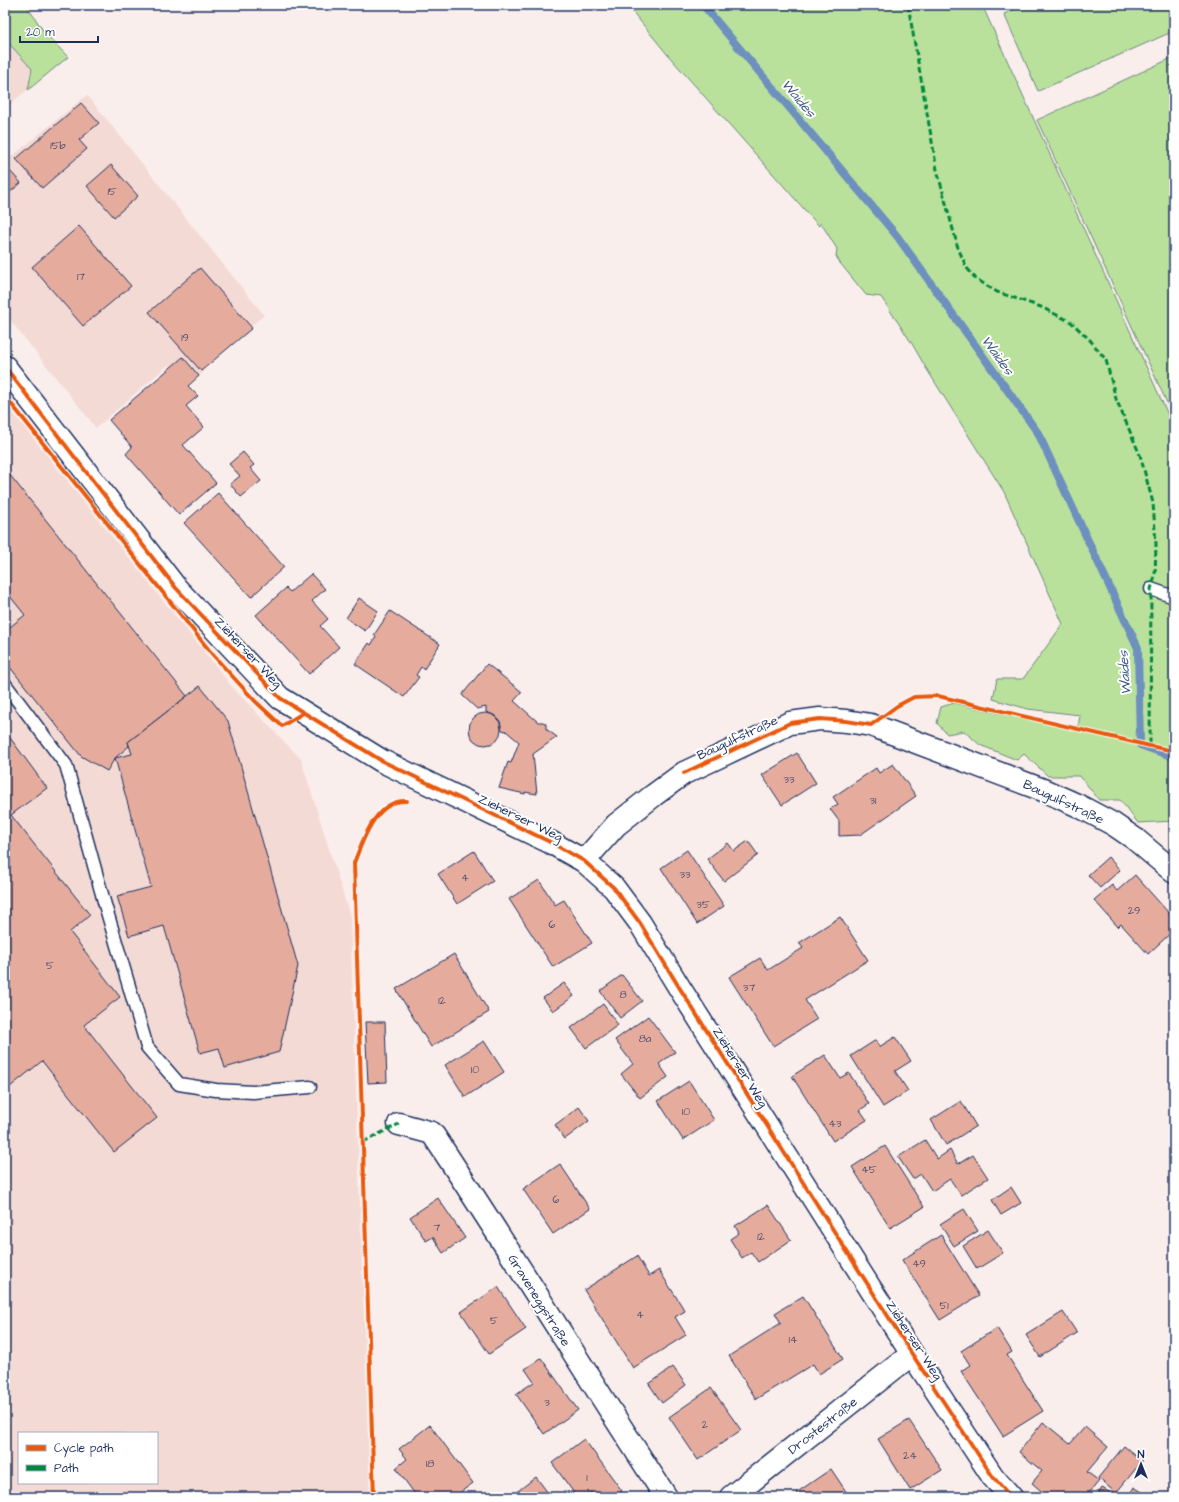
<svg xmlns="http://www.w3.org/2000/svg" width="1179" height="1502" viewBox="0 0 1179 1502" font-family="'Architects Daughter',sans-serif">
	<style>
		.built { fill: #f4dad5; fill-rule: evenodd }
		.green { fill: #bae19c; stroke: #6a887d }
		.lines { fill: none; stroke-linecap: round; stroke-linejoin: round }
		.stream { stroke: #6d90be; stroke-width: 8 }
		.building { fill: #e5ac9e; stroke: #1b2f5e }
		.service-casing { stroke: #1b2f5e; stroke-width: 15 }
		.minor-casing { stroke: #1b2f5e; stroke-width: 25 }
		.tertiary-casing { stroke: #1b2f5e; stroke-width: 25 }
		.service { stroke: #fff; stroke-width: 12 }
		.minor { stroke: #fff; stroke-width: 22 }
		.tertiary { stroke: #fff; stroke-width: 22 }
		.quiet { stroke: #00873e; stroke-width: 3; stroke-dasharray: 6 3; stroke-linecap: butt }
		.cycleway-casing { stroke: #fff; stroke-width: 6 }
		.cycleway { stroke: #e8590c; stroke-width: 4 }
		.labels { text-anchor: middle; stroke-width: 4; stroke-linejoin: round; paint-order: stroke }
		.number-label { font-size: 11px; fill: #4e4e6e }
		.street-label { font-size: 13px; fill: #1b2f5e; stroke: #fff }
		.water-label { font-size: 14px; font-style: italic; fill: #3d5786; stroke: #fff }
	</style>
	<rect width="100%" height="100%" fill="#faeeec"/>
	<filter id="ink" filterUnits="userSpaceOnUse"><feTurbulence type="fractalNoise" baseFrequency=".025" numOctaves="2"/><feDisplacementMap in="SourceGraphic" scale="8" xChannelSelector="R" yChannelSelector="G"/><feConvolveMatrix kernelMatrix="1 2 1 2 8 2 1 2 1" color-interpolation-filters="sRGB"/></filter>
	<g filter="url(#ink)">
		<g class="built">
			<polygon points="5,5 61,63 5,108"/>
			<polygon points="87,95 264,315 201,368 204,372 190,384 168,365 96,428 5,314 5,162"/>
			<path d="M5,403L234,689L301,759L350,916L370,1497H5ZM19,1433H157V1483H19Z"/>
		</g>
		<g class="green">
			<polygon points="5,5 26,5 45,33 68,57 28,90 32,69 5,39"/>
			<polygon points="627,5 982,5 1174,428 1174,821 1138,823 1120,800 1099,800 1080,776 1048,776 1024,754 1017,760 980,745 964,731 947,734 937,723 941,707 954,703 1002,714 1078,728 1080,715 1028,709 993,699 997,679 1023,679 1063,624 1004,492 926,368 911,342 881,297 866,295 840,263 836,256 837,249 821,223 819,226 667,54"/>
			<polygon points="1024,5 1174,5 1174,31 1038,91 1004,14"/>
			<polygon points="1174,57 1174,418 1037,120"/>
		</g>
		<g class="lines">
			<polyline class="stream" points="703,5 897,236 1038,433 1138,648 1140,745 1174,757"/>
		</g>
		<g class="building">
			<polygon points="81,103 99,123 79,140 87,149 42,188 16,159"/>
			<polygon points="111,165 138,196 114,217 87,186"/>
			<polygon points="10,171 21,183 10,192 5,186 5,175"/>
			<polygon points="79,226 131,286 83,326 32,267"/>
			<polygon points="200,268 252,328 201,371 149,312"/>
			<polygon points="183,357 199,376 188,386 198,396 186,406 204,427 183,445 216,483 179,515 126,454 132,447 109,420"/>
			<polygon points="243,452 254,465 250,468 261,481 241,497 230,484 240,476 229,464"/>
			<polygon points="5,469 187,696 128,742 129,746 115,758 107,771 81,756 5,661 5,631 25,615 5,590"/>
			<polygon points="218,493 284,567 251,597 184,523"/>
			<polygon points="311,574 325,589 312,601 328,619 320,626 339,647 309,674 256,615 286,588 290,592"/>
			<polygon points="359,598 378,611 365,631 346,618"/>
			<polygon points="390,611 440,644 424,669 421,667 416,675 419,677 404,697 355,664 369,643 371,645 376,637 374,635"/>
			<polygon points="487,664 522,692 514,701 538,722 543,722 546,724 546,729 557,737 533,754 537,794 525,792 525,794 499,788 508,762 511,763 519,742 506,731 502,730 500,721 494,715 486,712 486,707 477,709 462,695"/>
			<polygon points="200,686 228,721 298,966 279,1052 225,1068 219,1048 200,1053 164,926 129,936 117,896 151,887 115,758 132,754 128,742"/>
			<circle cx="485" cy="729" r="16"/>
			<polygon points="5,731 47,788 11,815 90,915 70,932 120,997 84,1025 157,1118 114,1152 42,1061 5,1091"/>
			<polygon points="797,753 816,783 782,805 762,775"/>
			<polygon points="893,764 916,796 860,835 839,836 839,821 830,809 838,804 833,797 876,768 879,773"/>
			<polygon points="748,841 758,855 724,881 707,859 728,843 734,851"/>
			<polygon points="687,850 724,906 697,924 661,868"/>
			<polygon points="474,851 493,881 457,904 438,874"/>
			<polygon points="1108,857 1120,870 1100,888 1088,875"/>
			<polygon points="1135,875 1174,919 1174,930 1148,954 1121,924 1118,927 1094,900 1112,885 1117,891"/>
			<polygon points="539,880 555,905 564,900 592,943 553,967 509,899"/>
			<polygon points="840,917 868,960 805,1000 817,1019 773,1046 729,977 760,958 768,970 803,948 799,943"/>
			<polygon points="454,954 489,1012 431,1047 396,989"/>
			<polygon points="622,975 642,1001 620,1018 600,991"/>
			<polygon points="564,983 574,996 553,1011 543,998"/>
			<polygon points="603,1004 618,1025 586,1048 571,1028"/>
			<polygon points="648,1016 675,1052 659,1064 668,1077 640,1098 621,1074 633,1064 615,1040"/>
			<polygon points="365,1022 385,1022 387,1082 368,1083"/>
			<polygon points="895,1037 911,1061 895,1071 908,1091 883,1107 851,1056 876,1040 879,1047"/>
			<polygon points="484,1041 504,1072 465,1097 445,1065"/>
			<polygon points="825,1055 840,1078 849,1073 869,1104 860,1110 867,1120 833,1141 792,1076"/>
			<polygon points="689,1081 714,1120 683,1140 658,1101"/>
			<polygon points="961,1101 976,1126 946,1145 931,1120"/>
			<polygon points="579,1107 589,1121 565,1139 555,1125"/>
			<polygon points="925,1140 937,1159 950,1150 958,1164 973,1155 988,1178 961,1195 950,1179 932,1191 921,1174 913,1179 898,1157"/>
			<polygon points="885,1146 924,1207 890,1228 852,1167"/>
			<polygon points="560,1164 590,1209 553,1234 523,1189"/>
			<polygon points="1011,1187 1021,1203 1001,1215 992,1200"/>
			<polygon points="438,1198 465,1238 443,1253 433,1237 426,1241 410,1217"/>
			<polygon points="768,1205 791,1240 758,1262 751,1252 742,1258 730,1239 739,1233 735,1226"/>
			<polygon points="964,1209 978,1231 954,1246 940,1224"/>
			<polygon points="988,1230 1003,1253 977,1269 963,1246"/>
			<polygon points="941,1235 979,1296 940,1320 902,1260"/>
			<polygon points="637,1256 649,1276 659,1270 685,1311 675,1317 686,1335 633,1368 584,1290"/>
			<polygon points="498,1287 526,1329 489,1354 461,1312"/>
			<polygon points="803,1296 843,1359 819,1374 813,1364 756,1399 729,1356 781,1323 775,1313"/>
			<polygon points="1063,1312 1077,1333 1040,1357 1026,1335"/>
			<polygon points="997,1328 1012,1352 1007,1355 1043,1411 1003,1436 961,1371 970,1365 961,1351"/>
			<polygon points="541,1358 578,1410 544,1434 516,1394 534,1382 525,1369"/>
			<polygon points="673,1367 686,1385 662,1403 649,1384"/>
			<polygon points="711,1388 741,1430 698,1460 669,1417"/>
			<polygon points="909,1420 942,1470 910,1490 878,1439"/>
			<polygon points="1043,1422 1070,1444 1085,1427 1108,1447 1087,1472 1099,1481 1086,1497 1048,1497 1032,1483 1042,1471 1019,1452"/>
			<polygon points="430,1425 473,1483 455,1496 456,1497 417,1497 396,1468 407,1459 399,1449"/>
			<polygon points="584,1439 622,1491 614,1497 595,1497 591,1492 584,1497 577,1497 552,1463"/>
			<polygon points="1124,1446 1142,1461 1116,1493 1098,1478"/>
			<polygon points="831,1469 847,1493 841,1497 799,1497 796,1493"/>
			<polygon points="536,1477 551,1497 516,1497 514,1494"/>
			<polygon points="1134,1487 1150,1497 1128,1497"/>
			<polygon points="1102,1488 1118,1497 1096,1497"/>
		</g>
		<g class="lines">
			<g class="service-casing">
				<g id="service">
					<polyline points="1151,589 1174,597"/>
					<polyline points="5,684 66,765 105,905 147,1047 179,1084 216,1090 253,1092 310,1087"/>
				</g>
			</g>
			<g class="minor-casing">
				<g id="minor">
					<polyline points="584,861 616,825 654,795 684,773 716,758 790,723 820,719 846,721 871,725 1043,790 1079,806 1113,824 1135,839 1174,872"/>
					<path d="M399,1124L432,1133C512,1253 587,1376 666,1497"/>
					<polyline points="731,1497 912,1354"/>
				</g>
			</g>
			<g class="tertiary-casing">
				<polyline id="tertiary" points="5,367 176,588 280,698 382,761 550,842 584,861 614,888 640,923 679,987 912,1354 993,1477 1011,1497"/>
			</g>
			<use href="#service" class="service"/>
			<use href="#minor" class="minor"/>
			<use href="#tertiary" class="tertiary"/>
			<g class="quiet">
				<polyline points="908,5 937,170 958,248 967,268 976,279 997,292 1041,307 1071,322 1090,340 1106,360 1116,399 1140,455 1153,503 1156,544 1155,576 1151,589 1150,746"/>
				<polyline points="363,1142 399,1124"/>
			</g>
			<g class="cycleway-casing">
				<g id="cycleway">
					<polyline points="5,367 176,588 280,698 382,761 550,842 584,861 614,888 640,923 679,987 912,1354 993,1477 1011,1497"/>
					<polyline points="5,396 213,655 255,701 282,726 303,713"/>
					<polyline points="684,773 790,723 820,719 846,721 871,725 897,706 914,697 938,696 1150,746 1174,751"/>
					<path d="M374,1497L354,863C363,840 376,799 407,801"/>
				</g>
			</g>
			<use href="#cycleway" class="cycleway"/>
		</g>
	</g>
	<g class="labels">
		<g class="number-label">
			<text x="58" y="149">15b</text>
			<text x="112" y="195">15</text>
			<text x="81" y="280">17</text>
			<text x="185" y="341">19</text>
			<text x="789" y="783">33</text>
			<text x="873" y="804">31</text>
			<text x="685" y="878">33</text>
			<text x="465" y="881">4</text>
			<text x="703" y="908">35</text>
			<text x="1134" y="914">29</text>
			<text x="552" y="928">6</text>
			<text x="50" y="969">5</text>
			<text x="749" y="991">37</text>
			<text x="623" y="998">8</text>
			<text x="442" y="1004">12</text>
			<text x="645" y="1042">8a</text>
			<text x="475" y="1073">10</text>
			<text x="686" y="1115">10</text>
			<text x="835" y="1127">43</text>
			<text x="869" y="1173">45</text>
			<text x="556" y="1203">6</text>
			<text x="437" y="1231">7</text>
			<text x="761" y="1240">12</text>
			<text x="919" y="1267">49</text>
			<text x="944" y="1309">51</text>
			<text x="640" y="1318">4</text>
			<text x="494" y="1324">5</text>
			<text x="793" y="1343">14</text>
			<text x="547" y="1406">3</text>
			<text x="705" y="1428">2</text>
			<text x="910" y="1459">24</text>
			<text x="430" y="1467">18</text>
			<text x="587" y="1481">1</text>
		</g>
		<g class="street-label">
			<text transform="translate(249 652) rotate(47)" y="5">Zieherser Weg</text>
			<text transform="translate(737 737) rotate(-25)" y="5">Baugulfstraße</text>
			<text transform="translate(1064 801) rotate(25)" y="5">Baugulfstraße</text>
			<text transform="translate(521 817) rotate(26)" y="5">Zieherser Weg</text>
			<text transform="translate(741 1067) rotate(58)" y="5">Zieherser Weg</text>
			<text transform="translate(540 1300) rotate(58)" y="5">Graveneggstraße</text>
			<text transform="translate(915 1340) rotate(57)" y="5">Zieherser Weg</text>
			<text transform="translate(822 1425) rotate(-38)" y="5">Drostestraße</text>
		</g>
		<g class="water-label">
			<text transform="translate(799 98) rotate(50)" y="5">Waides</text>
			<text transform="translate(998 355) rotate(54)" y="5">Waides</text>
			<text transform="translate(1124 673) rotate(-94)" y="5">Waides</text>
		</g>
	</g>
	<rect width="1179" height="1502" fill="none" stroke="#fff" stroke-width="20"/>
	<rect x="10" y="10" width="1159" height="1482" fill="none" stroke="#1b2f5e" stroke-width="1.5" filter="url(#ink)"/>
	<rect x="18" y="1432" width="140" height="52" fill="#ffffff" stroke="#a4acbf"/>
	<rect x="26" y="1445" width="20" height="6" fill="#e8590c" stroke="#a4acbf"/>
	<text x="54" y="1452" font-size="12" fill="#1b2f5e">Cycle path</text>
	<rect x="26" y="1465" width="20" height="6" fill="#00873e" stroke="#a4acbf"/>
	<text x="54" y="1472" font-size="12" fill="#1b2f5e">Path</text>
	<g transform="translate(1141 1464)" stroke="#ffffff" stroke-width="3" paint-order="stroke">
	<path d="M0-3L7 15L0 10L-7 15Z" fill="#1b2f5e"/>
	<text y="-6" font-size="11" font-weight="bold" text-anchor="middle" fill="#1b2f5e">N</text>
	</g>
	<path d="M20 36v6h78v-6" fill="none" stroke="#1b2f5e" stroke-width="2"/>
	<text x="26" y="36" font-size="12" fill="#1b2f5e" stroke="#ffffff" stroke-width="3" paint-order="stroke">20 m</text>
</svg>
